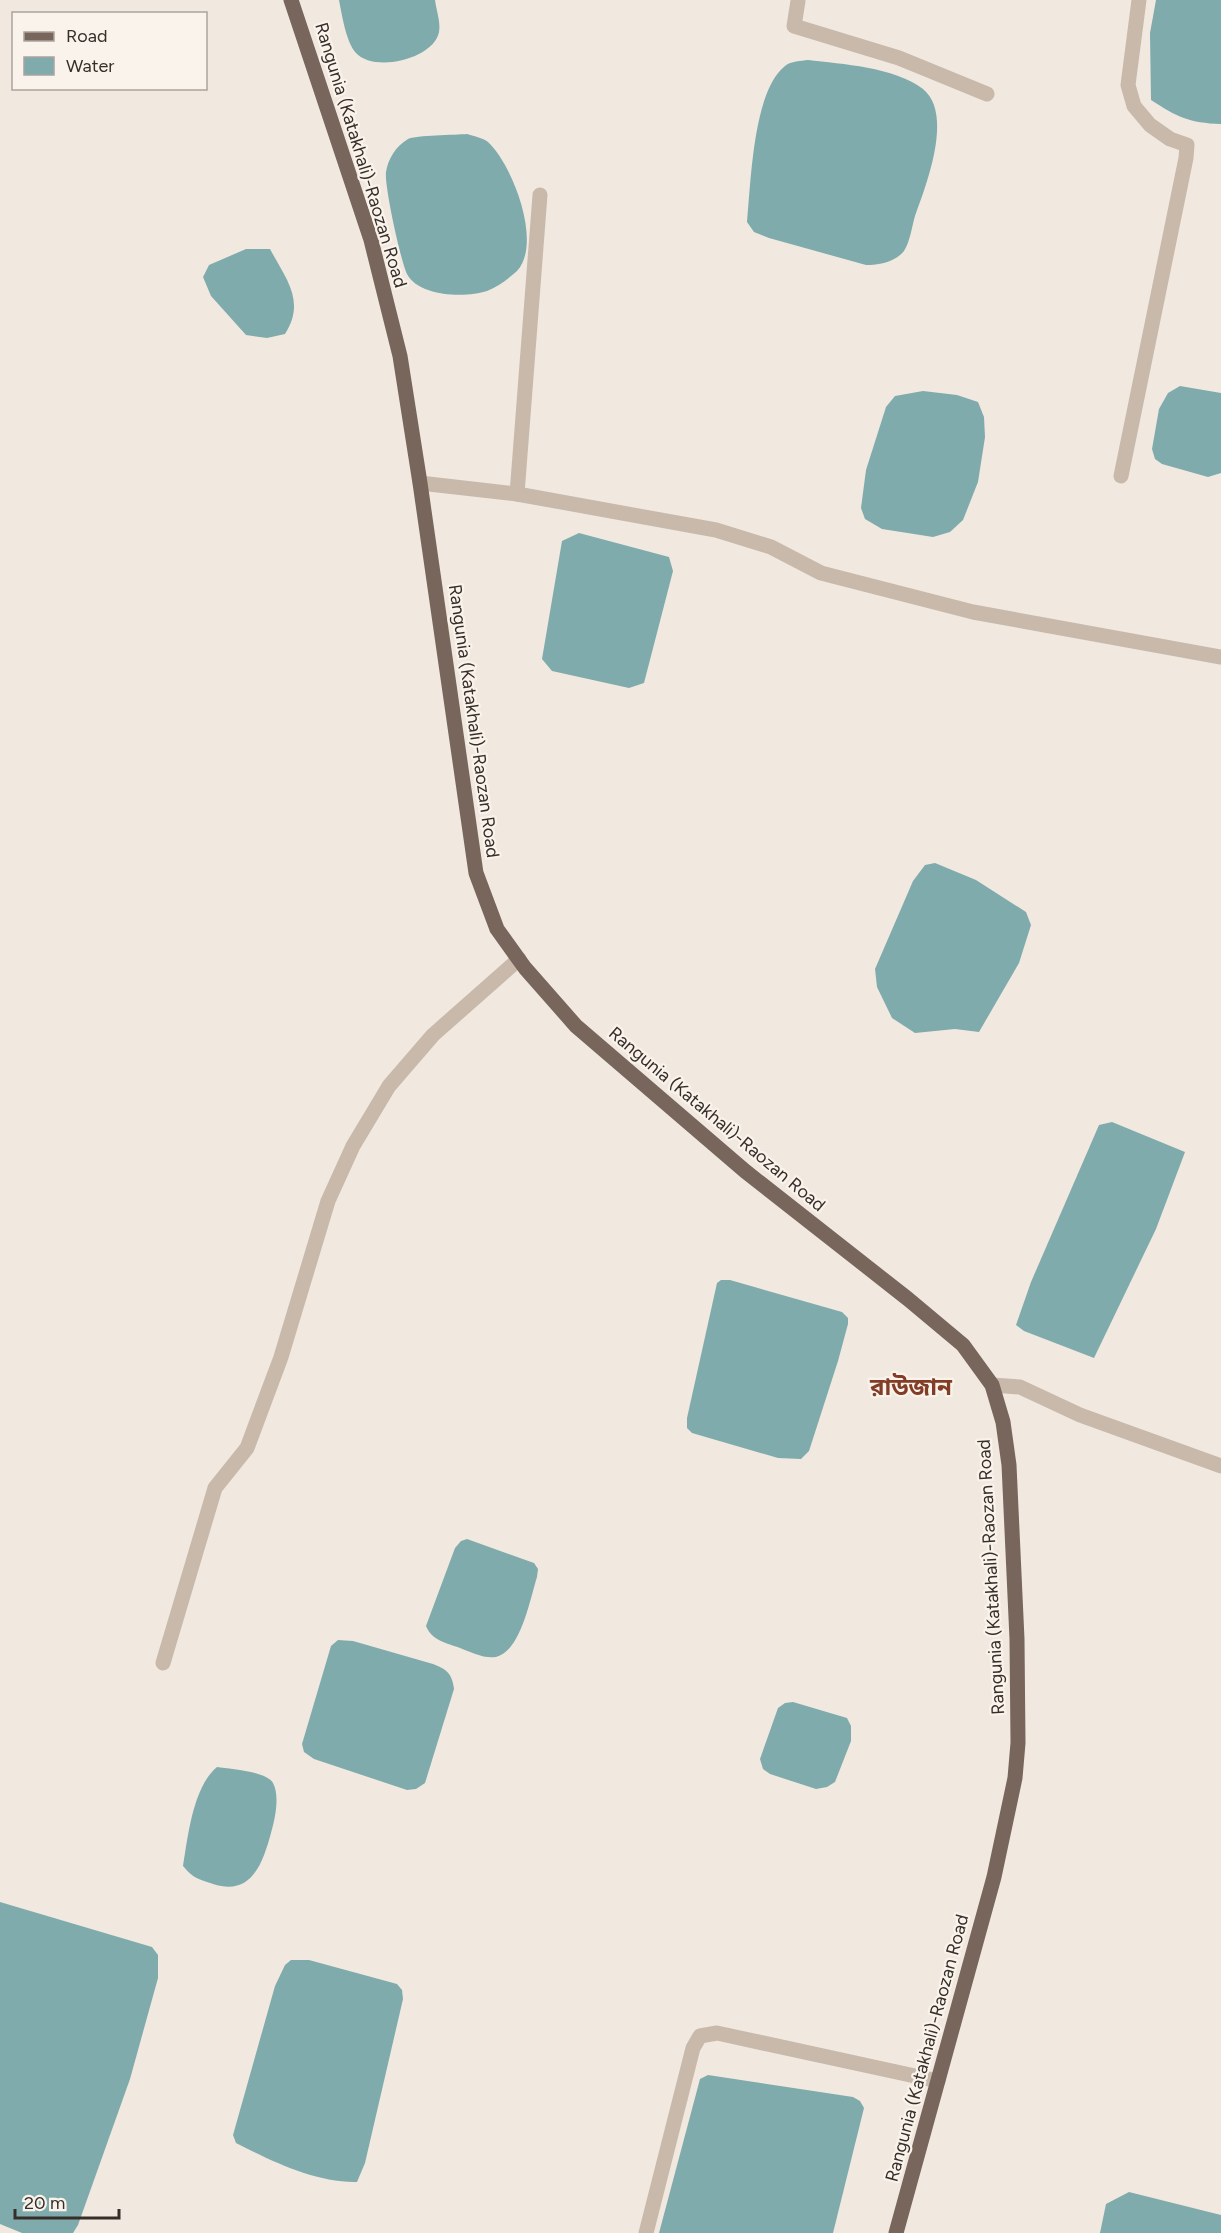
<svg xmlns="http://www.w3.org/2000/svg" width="1221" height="2233" viewBox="0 0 1221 2233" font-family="Figtree,'Noto Sans Bengali',sans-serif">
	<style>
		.water { fill: #7fabad }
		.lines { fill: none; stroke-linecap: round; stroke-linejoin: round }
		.minor { stroke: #c9b9ab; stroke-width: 15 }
		.major { stroke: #78665c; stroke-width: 15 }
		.labels { text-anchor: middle; stroke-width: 4.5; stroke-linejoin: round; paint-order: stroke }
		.street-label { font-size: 18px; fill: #372e2a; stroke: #f9f3eb }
		.district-label { font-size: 24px; font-weight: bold; fill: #823d27; stroke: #f9f3eb }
	</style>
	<rect width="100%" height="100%" fill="#f1e9df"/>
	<g class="water">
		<path d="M339,0H435C436,9 441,23 439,32C434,59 374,73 356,53C346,42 342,15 339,0Z"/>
		<path d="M1156,0H1221V124C1189,123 1177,117 1151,100L1150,33Z"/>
		<path d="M808,60C842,64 894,67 923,89C954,114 926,185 915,216C912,226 910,242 904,251C895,262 880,265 866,265L769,238L754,232L747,222C751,182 753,91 785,66C791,61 801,61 808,60Z"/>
		<path d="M467,134C473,136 483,138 488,142C512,164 543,243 517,271C508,279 498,287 487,291C466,298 419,297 407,274C401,262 384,185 386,172C388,159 396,146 408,139C416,135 455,135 467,134Z"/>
		<path d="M246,249H270C286,279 306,301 285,334L267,338L246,335L211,296L203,277L209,265Z"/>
		<polygon points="1180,386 1221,393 1221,473 1208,477 1162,464 1155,459 1152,449 1159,409 1168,393"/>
		<polygon points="923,391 957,395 978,402 984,417 985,437 978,482 963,520 950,532 933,537 882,529 865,519 861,508 866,470 886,407 895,396"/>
		<polygon points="579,533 669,557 673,571 644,683 629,688 552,671 542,659 562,541"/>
		<polygon points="935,863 976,880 1026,912 1031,925 1019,963 979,1032 955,1029 915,1033 892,1018 877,987 875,969 913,881 925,865"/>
		<polygon points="1112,1122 1185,1152 1156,1229 1094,1358 1024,1331 1016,1325 1031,1282 1099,1125"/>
		<polygon points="721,1280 730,1280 842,1312 848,1318 848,1324 838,1361 809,1451 801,1459 778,1458 692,1433 687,1428 687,1418 717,1283"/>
		<path d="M467,1539L534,1563L538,1569L537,1577C530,1599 521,1651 496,1657C484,1659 471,1652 460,1648C447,1643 432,1641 426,1626L455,1548L461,1541Z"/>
		<path d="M338,1640L353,1641L433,1664C447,1669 452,1674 454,1689L425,1783L416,1789L407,1790L314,1759L304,1752L302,1744L331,1646Z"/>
		<polygon points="793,1702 847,1718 851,1726 851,1741 835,1782 827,1787 816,1789 770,1774 763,1769 760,1759 778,1708 785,1703"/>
		<path d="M217,1767C230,1769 266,1771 273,1783C280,1796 275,1819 271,1833C263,1862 252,1897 213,1884C198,1879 193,1878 183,1866C188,1836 193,1787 217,1767Z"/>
		<polygon points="0,1902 152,1947 158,1955 158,1978 130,2079 78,2225 73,2233 22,2233 0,2224"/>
		<path d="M291,1960H309L397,1984L402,1990L403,1999L365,2163L357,2182C316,2183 271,2161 236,2143L233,2135L275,1986L285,1965Z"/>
		<polygon points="708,2075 853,2097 860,2101 864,2108 833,2233 659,2233 700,2079"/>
		<polygon points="1129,2192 1221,2215 1221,2233 1100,2233 1106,2204"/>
	</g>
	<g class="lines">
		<g class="minor">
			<polyline points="798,1 794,26 899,58 987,94"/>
			<polyline points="1121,476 1186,158 1187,145 1170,139 1150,125 1134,106 1128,85 1139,0"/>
			<polyline points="420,483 517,494 716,530 771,547 821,573 973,612 1221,657"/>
			<polyline points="517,494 540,195"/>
			<polyline points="992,1385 1020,1387 1080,1415 1221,1466"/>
			<polyline points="163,1663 215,1488 247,1448 281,1357 328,1201 353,1146 389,1086 433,1035 519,959"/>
			<polyline points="646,2233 693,2048 700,2036 717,2033 938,2081"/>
		</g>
		<polyline class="major" points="291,0 371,240 400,356 420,483 476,873 497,929 525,968 576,1026 745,1171 908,1299 963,1345 992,1385 1003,1422 1009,1465 1017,1639 1018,1743 1015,1778 994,1877 896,2233"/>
	</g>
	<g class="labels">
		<g class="street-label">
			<text transform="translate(361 155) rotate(73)" y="6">Rangunia (Katakhali)-Raozan Road</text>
			<text transform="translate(474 721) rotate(82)" y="6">Rangunia (Katakhali)-Raozan Road</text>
			<text transform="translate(717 1119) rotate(40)" y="6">Rangunia (Katakhali)-Raozan Road</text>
			<text transform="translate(991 1577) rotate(-93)" y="6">Rangunia (Katakhali)-Raozan Road</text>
			<text transform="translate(927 2048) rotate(-75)" y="6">Rangunia (Katakhali)-Raozan Road</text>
		</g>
		<g class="district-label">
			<text x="911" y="1395">রাউজান</text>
		</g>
	</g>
	<rect x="12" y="12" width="195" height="78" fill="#f9f3eb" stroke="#aba49e" stroke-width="1.5"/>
	<rect x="24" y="32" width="30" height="9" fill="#78665c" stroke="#aba49e" stroke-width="1.5"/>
	<text x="66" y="42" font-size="18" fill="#372e2a">Road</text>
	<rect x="24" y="57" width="30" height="18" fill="#7fabad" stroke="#aba49e" stroke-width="1.5"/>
	<text x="66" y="72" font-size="18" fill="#372e2a">Water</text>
	<path d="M15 2209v9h104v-9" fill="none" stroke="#372e2a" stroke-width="3"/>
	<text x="24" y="2209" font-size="18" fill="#372e2a" stroke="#f9f3eb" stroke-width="4.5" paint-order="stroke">20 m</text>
</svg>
